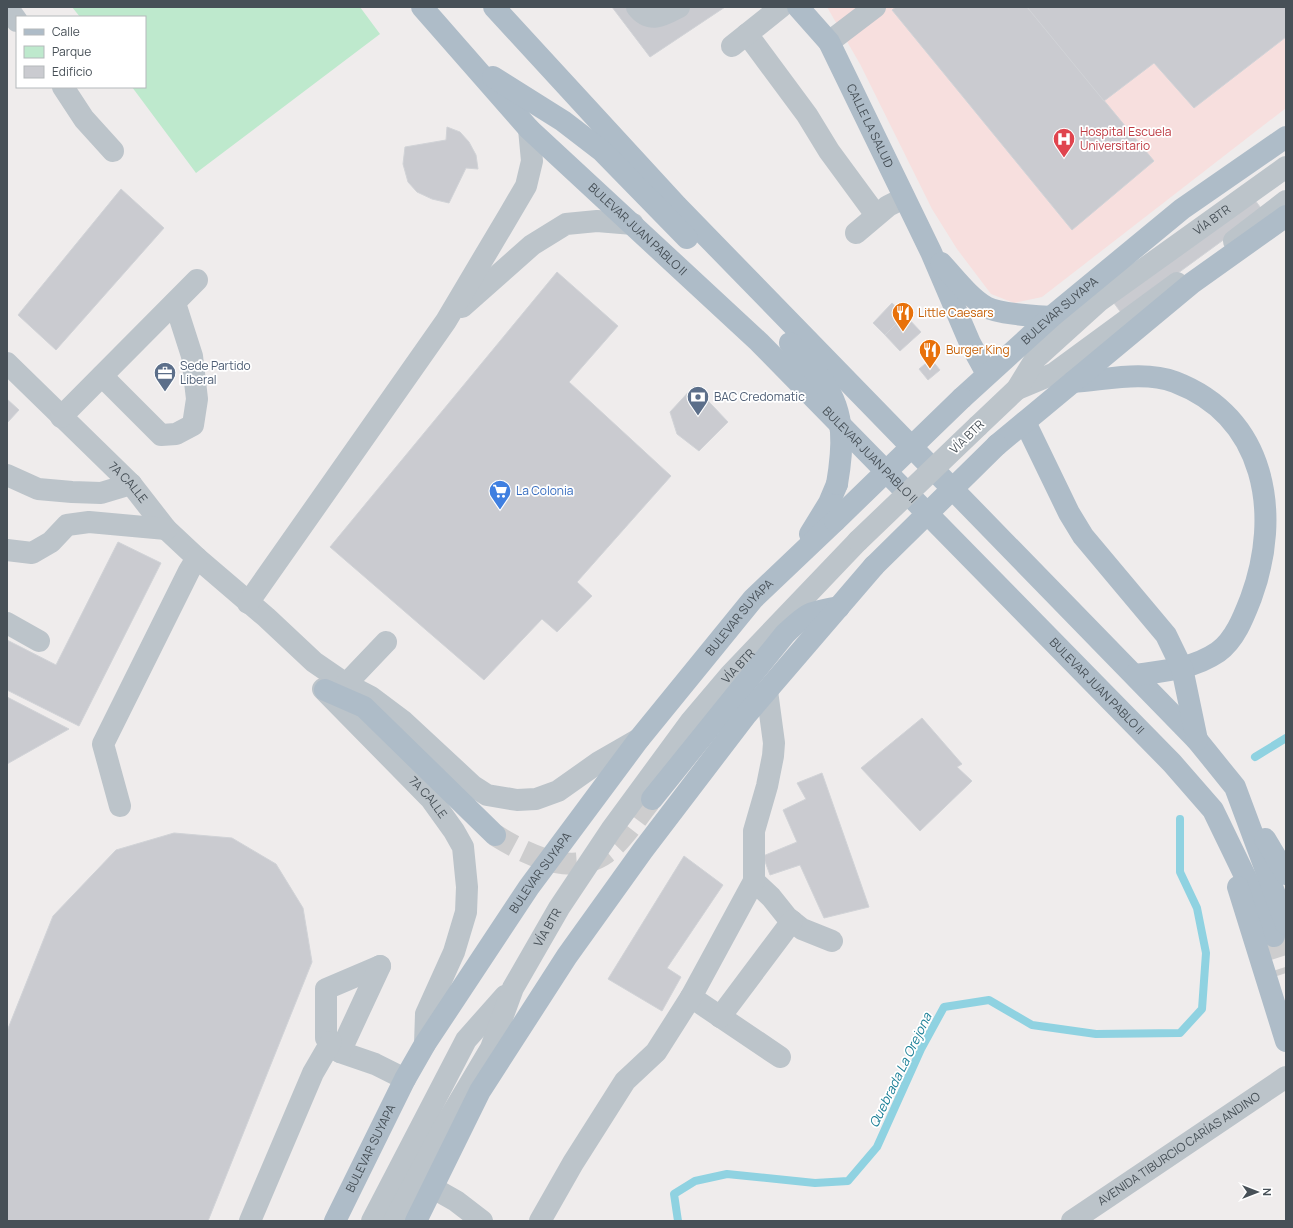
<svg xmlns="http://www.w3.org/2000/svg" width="1293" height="1228" viewBox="0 0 1293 1228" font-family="Manrope,sans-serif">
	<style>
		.medical { fill: #f7dfde }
		.green { fill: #bee9cd }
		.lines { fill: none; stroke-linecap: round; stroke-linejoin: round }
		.stream { stroke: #8fd2e1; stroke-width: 8 }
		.building { fill: #cacbd0; stroke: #d1d3d7 }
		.major-tunnel { stroke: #cdcdce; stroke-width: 22; stroke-dasharray: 22 11; stroke-linecap: butt }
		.minor { stroke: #bcc4ca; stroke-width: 22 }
		.major { stroke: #aebcc8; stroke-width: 22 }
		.minor-bridge { stroke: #bcc4ca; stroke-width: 22 }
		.major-bridge { stroke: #aebcc8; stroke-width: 22 }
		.labels { text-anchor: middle; stroke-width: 3.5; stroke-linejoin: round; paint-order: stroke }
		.street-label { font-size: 12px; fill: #475057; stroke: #fff }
		.health-label { font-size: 12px; fill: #be3a42; stroke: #fff; text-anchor: start }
		.food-label { font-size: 12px; fill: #c56008; stroke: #fff; text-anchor: start }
		.service-label { font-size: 12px; fill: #4e5e75; stroke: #fff; text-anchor: start }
		.shop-label { font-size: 12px; fill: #366cbe; stroke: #fff; text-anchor: start }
		.water-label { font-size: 13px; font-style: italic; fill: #1b7f96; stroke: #fff }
	</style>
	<rect width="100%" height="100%" fill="#efecec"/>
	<polygon class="medical" points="827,7 1286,7 1286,108 1042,297 1014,303 991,294 957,249 932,209 860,64"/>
	<polygon class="green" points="72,7 360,7 380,34 196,173 132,87 145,87 145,17 80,17"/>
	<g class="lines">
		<g class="stream">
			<polyline points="1255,757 1286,738"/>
			<polyline points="678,1221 674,1194 695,1181 727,1174 815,1183 848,1181 877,1147 921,1049 944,1007 989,1000 1032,1025 1096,1034 1180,1033 1202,1009 1206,953 1197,908 1180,872 1180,819"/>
		</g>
	</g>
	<g class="building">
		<polygon points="612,7 725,7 650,57"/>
		<polygon points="896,7 1027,7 1154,161 1072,230 892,10"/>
		<polygon points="1027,7 1286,7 1286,37 1194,108 1154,63 1104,101"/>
		<polygon points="447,127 460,132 469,142 476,155 478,169 466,168 449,203 432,199 417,192 408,182 403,164 405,147 446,140"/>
		<polygon points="121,189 164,228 56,350 18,315"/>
		<polygon points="1252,196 1263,211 1122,314 1111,299"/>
		<polygon points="557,272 618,326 569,382 671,476 577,582 592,596 557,632 542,619 484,680 330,547"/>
		<polygon points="892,303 905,315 885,335 873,323"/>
		<polygon points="905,315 921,332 900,351 885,335"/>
		<polygon points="931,359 940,370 928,380 919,369"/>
		<polygon points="694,386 728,422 699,451 677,434 670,412"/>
		<polygon points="7,399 19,410 7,423"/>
		<polygon points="118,542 161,563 79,726 7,690 7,640 56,665"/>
		<polygon points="7,697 69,729 7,764"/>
		<polygon points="922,718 962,764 957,767 972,781 920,831 861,768"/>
		<polygon points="822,773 869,907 824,918 800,865 770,875 763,856 797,842 783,810 806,799 797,783"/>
		<polygon points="174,833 232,838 276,864 303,908 312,962 208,1221 7,1221 7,1031 53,916 116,850"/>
		<polygon points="684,856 723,885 667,968 681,977 662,1011 608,979"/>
	</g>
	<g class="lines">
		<g class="major-tunnel">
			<path d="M495,835C526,854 571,878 606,853C624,839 637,817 652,799"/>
			<polyline points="1274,936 1286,973"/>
		</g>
		<g class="minor">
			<polyline points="7,7 17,21"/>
			<path d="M637,7C650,24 664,15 679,7"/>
			<polyline points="747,34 807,115 829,151 876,215"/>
			<polyline points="829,42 875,7"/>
			<polyline points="732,46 781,7"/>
			<polyline points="63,87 84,119 113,151"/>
			<polyline points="856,233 888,206 904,198"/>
			<polyline points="1234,241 1286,201"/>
			<polyline points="462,307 532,245 566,224 597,221 633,224"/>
			<path id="s1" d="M7,363L131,484L166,529L197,558L266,617L314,662L346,684L371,697L403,721L473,786L487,795L517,800L536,799L558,791L599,762L639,739"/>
			<polyline points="102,376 161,435 176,434 193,425 197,399 192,356 175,303"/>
			<polyline points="1017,389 1053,374 1177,283"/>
			<polyline points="61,417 197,280"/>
			<path id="s2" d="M978,426L1017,389L1036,358L1099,301L1286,167"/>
			<polyline points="7,475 38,489 72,492 101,493 131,484"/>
			<polyline points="7,550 32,553 51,542 67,525 89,522 166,529"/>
			<polyline points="248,603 446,321 509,215 526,186 532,161 529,129"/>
			<polyline points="7,623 39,641"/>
			<polyline points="346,684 386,642"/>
			<path id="s3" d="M323,689L431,799L454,831L463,847L467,887L466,912L454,952L426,1014L425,1044"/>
			<polyline points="120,806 103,744 189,571 197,558"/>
			<polyline points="754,881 771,897 787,917 802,929 832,941"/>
			<polyline points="380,966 326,989 326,1038 340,1052 375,1064 405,1079"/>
			<polyline points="691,997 780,1057"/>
			<polyline points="720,1017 792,921"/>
			<polyline points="340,1052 380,966"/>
			<polyline points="433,1188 456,1201 482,1221"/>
			<polyline points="250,1221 313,1073 331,1042"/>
			<polyline points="372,1221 466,1040 505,996"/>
			<path id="s4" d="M394,1221L444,1127L491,1048L513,988L559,908L611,830L691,721L730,675L858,541"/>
			<polyline points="540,1221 573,1163 625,1081 656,1052 691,997 754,881 754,831 767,786 773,756 774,743 767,691"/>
			<path id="s5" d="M1072,1221L1286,1077"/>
		</g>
		<g class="major">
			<path id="s6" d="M422,7L529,129L759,342L1172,763L1213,810L1274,936"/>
			<polyline points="494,7 677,206 1197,740 1235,787 1286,924"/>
			<path id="s7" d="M798,7L829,42L931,252L970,343L987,374"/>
			<polyline points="493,77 563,121 602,151 687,238"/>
			<path d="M941,263C955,278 969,297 986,307C998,314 1036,316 1051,317"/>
			<path d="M1073,382C1105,380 1144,370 1175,382C1266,417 1282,514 1251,598C1244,616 1235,640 1218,652C1193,669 1164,671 1135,675"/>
			<path id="s8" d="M962,398L1051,317L1182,209L1286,137"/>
			<polyline points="1025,422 1069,513 1083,536 1166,635 1182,668 1197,740"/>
			<polyline points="997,445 1192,283 1286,216"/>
			<polyline points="810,534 829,503 837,484"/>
			<polyline points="325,690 364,707 495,835"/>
			<path d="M652,799L785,634C807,613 809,612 839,607"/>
			<polyline points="1265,839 1286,874"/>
			<polyline points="1238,887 1286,1041"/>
			<path id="s9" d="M335,1221L405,1079L425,1044L529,887L639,739L753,599L835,521"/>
			<polyline points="416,1221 480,1091 567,956 643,850 746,715 874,566"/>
		</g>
		<polyline class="minor-bridge" points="858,541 978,426"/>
		<g class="major-bridge">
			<path d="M790,343C801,356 814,369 824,383C846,414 843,449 837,484"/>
			<polyline points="835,521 962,398"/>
			<polyline points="874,566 997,445"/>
		</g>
	</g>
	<defs>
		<g id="hospital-pin" transform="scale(1.15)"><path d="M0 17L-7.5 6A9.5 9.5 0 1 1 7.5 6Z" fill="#e0444e" stroke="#fff"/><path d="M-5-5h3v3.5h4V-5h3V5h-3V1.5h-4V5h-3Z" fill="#fff"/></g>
		<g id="restaurant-pin" transform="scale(1.15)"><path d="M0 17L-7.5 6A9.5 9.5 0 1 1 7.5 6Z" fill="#e8710a" stroke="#fff"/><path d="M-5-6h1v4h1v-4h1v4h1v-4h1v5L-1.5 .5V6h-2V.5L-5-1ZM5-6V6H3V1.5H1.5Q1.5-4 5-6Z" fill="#fff"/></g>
		<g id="office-pin" transform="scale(1.15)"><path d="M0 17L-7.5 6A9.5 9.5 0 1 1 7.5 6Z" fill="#5c6f8a" stroke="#fff"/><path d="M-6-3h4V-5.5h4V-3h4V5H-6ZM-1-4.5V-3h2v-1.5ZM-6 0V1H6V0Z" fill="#fff"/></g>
		<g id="bank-pin" transform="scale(1.15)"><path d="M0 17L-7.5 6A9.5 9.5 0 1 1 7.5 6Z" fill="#5c6f8a" stroke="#fff"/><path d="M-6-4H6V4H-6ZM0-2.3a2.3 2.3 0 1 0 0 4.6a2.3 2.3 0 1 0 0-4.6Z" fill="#fff"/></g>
		<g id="supermarket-pin" transform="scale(1.15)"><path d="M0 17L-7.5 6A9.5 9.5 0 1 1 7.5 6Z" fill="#3f7fe0" stroke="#fff"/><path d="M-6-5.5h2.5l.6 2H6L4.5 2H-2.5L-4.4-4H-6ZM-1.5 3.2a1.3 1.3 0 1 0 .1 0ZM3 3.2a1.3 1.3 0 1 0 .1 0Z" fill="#fff"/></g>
	</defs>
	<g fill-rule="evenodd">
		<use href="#hospital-pin" x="1064" y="139"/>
		<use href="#restaurant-pin" x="903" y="313"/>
		<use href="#restaurant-pin" x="930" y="350"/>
		<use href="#office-pin" x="165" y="373"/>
		<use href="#bank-pin" x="698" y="397"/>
		<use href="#supermarket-pin" x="500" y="491"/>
	</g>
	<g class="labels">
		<g class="street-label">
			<text dy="4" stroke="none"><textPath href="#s7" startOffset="140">CALLE LA SALUD</textPath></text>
			<text dy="4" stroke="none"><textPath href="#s2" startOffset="314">VÍA BTR</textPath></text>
			<text dy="4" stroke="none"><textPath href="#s6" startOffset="310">BULEVAR JUAN PABLO II</textPath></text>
			<text dy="4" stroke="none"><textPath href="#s8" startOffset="131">BULEVAR SUYAPA</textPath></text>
			<text transform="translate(967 437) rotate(-44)" y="4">VÍA BTR</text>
			<text dy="4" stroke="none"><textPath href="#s6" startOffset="634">BULEVAR JUAN PABLO II</textPath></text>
			<text dy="4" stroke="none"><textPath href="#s1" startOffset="170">7A CALLE</textPath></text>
			<text dy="4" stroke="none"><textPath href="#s9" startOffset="729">BULEVAR SUYAPA</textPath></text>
			<text dy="4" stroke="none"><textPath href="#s4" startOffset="656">VÍA BTR</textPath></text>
			<text dy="4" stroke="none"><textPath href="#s6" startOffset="958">BULEVAR JUAN PABLO II</textPath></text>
			<text dy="4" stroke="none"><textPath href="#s3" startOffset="151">7A CALLE</textPath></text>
			<text dy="4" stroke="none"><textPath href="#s9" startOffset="405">BULEVAR SUYAPA</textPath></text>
			<text dy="4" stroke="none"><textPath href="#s4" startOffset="332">VÍA BTR</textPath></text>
			<text dy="4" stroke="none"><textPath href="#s9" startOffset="81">BULEVAR SUYAPA</textPath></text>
			<text dy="4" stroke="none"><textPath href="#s5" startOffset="129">AVENIDA TIBURCIO CARÍAS ANDINO</textPath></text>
		</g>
		<g class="health-label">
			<text x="1080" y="136">Hospital Escuela<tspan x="1080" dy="14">Universitario</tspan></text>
		</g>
		<g class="food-label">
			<text x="918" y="317">Little Caesars</text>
			<text x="946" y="354">Burger King</text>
		</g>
		<g class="service-label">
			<text x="180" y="370">Sede Partido<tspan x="180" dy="14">Liberal</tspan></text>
			<text x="714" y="401">BAC Credomatic</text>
		</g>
		<g class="shop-label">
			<text x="516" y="495">La Colonia</text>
		</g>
		<g class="water-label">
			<text transform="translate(900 1070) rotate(-64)" y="5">Quebrada La Orejona</text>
		</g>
	</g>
	<rect width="1293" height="1228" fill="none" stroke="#475057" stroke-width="16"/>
	<rect x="16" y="16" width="130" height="72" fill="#ffffff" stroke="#b5b9bc"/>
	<rect x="24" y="29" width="20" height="6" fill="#aebcc8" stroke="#b5b9bc"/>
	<text x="52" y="36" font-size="12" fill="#475057">Calle</text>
	<rect x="24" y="46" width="20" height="12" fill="#bee9cd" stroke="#b5b9bc"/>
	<text x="52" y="56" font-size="12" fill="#475057">Parque</text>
	<rect x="24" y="66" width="20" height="12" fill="#cacbd0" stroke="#b5b9bc"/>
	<text x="52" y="76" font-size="12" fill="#475057">Edificio</text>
	<g transform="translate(1257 1192) rotate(90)" stroke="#ffffff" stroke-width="3" paint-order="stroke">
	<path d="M0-3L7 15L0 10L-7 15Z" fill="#475057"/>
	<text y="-6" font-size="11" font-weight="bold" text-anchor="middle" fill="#475057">N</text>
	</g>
</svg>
